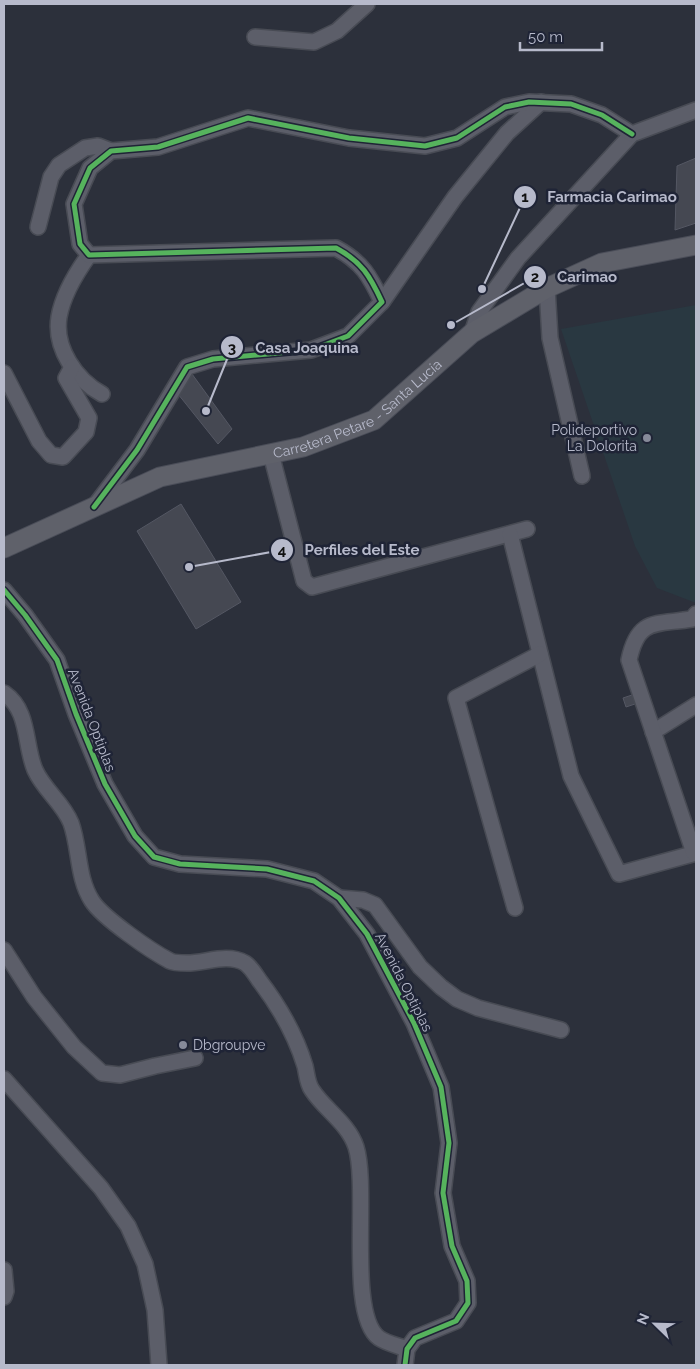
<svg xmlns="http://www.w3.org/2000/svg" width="700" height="1369" viewBox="0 0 700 1369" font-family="Raleway,sans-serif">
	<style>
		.green { fill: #293841 }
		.building { fill: #454852; stroke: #545763 }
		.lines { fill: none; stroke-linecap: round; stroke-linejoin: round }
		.minor-casing { stroke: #484b54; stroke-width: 18 }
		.major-casing { stroke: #4a4d58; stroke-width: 21 }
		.minor { stroke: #5c5e69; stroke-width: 15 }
		.major { stroke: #5f616a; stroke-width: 19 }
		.cycleway-casing { stroke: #1f2436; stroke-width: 8 }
		.cycleway { stroke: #56b35d; stroke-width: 5 }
		.poi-dot { fill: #868a99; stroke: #1f2436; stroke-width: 2 }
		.labels { text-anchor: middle; stroke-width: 5; stroke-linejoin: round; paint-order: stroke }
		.street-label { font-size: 14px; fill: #b7bacb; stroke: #1f2436 }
		.poi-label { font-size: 14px; fill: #b7bacb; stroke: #1f2436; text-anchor: end }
		.leader { fill: none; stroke: #b7bacb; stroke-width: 2 }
		.callout-dot { fill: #b7bacb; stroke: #1f2436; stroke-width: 2 }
		.mark-label { font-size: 15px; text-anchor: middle; font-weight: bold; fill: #111 }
		.callout-label { font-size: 15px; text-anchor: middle; font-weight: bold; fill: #b7bacb; stroke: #1f2436; stroke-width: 5; stroke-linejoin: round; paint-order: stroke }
	</style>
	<rect width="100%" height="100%" fill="#2c303b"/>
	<polygon class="green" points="696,305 696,603 657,588 635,546 561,329"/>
	<g class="building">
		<polygon points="696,158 696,223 675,230 677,166"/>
		<polygon points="192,374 232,429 218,444 178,394"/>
		<polygon points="181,504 241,602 196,629 137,531"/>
		<polygon points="638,693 641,702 626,707 623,698"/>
	</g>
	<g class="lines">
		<g class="minor-casing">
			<g id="minor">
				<polyline points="255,37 314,42 337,31 367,4"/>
				<polyline points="38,227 51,177 59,165 85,148 98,146 111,151"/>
				<path d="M89,255C76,273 63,294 59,317C54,348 76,380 102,394"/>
				<polyline points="547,288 550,338 582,476"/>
				<polyline points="382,302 455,197 507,133 541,102"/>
				<polyline points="472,333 479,312 518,258 632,134 696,110"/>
				<polyline points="4,373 39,441 51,455 63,457 86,432 89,418 66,378 72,367"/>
				<polyline points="271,454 304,581 312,587 527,529"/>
				<path d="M94,507L137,450L187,367L213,359L311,350L348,336L382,302C370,276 362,262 336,248L89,255L80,244L74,204L90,168L111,151L158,147L248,118L349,138L425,146L457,138L505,107L529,102L571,104L602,115L632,134"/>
				<polyline points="510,534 571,776 619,874 696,853"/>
				<polyline points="4,590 25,615 57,660 76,714 105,784 135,836 154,857 180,864 267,869 314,881 339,898 367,934 414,1023 441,1087 449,1143 443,1193 452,1246 467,1281 468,1303 456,1321 415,1338 407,1349 405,1365"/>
				<path d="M4,693C30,711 24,744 35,770C44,790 63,803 71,823C80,848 77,878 92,901C103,918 151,951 170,961C174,963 181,963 187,963C206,963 227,953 245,963C251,967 255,974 259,980C279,1006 295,1033 305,1066C307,1074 307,1083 312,1090C325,1110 348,1123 356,1147C369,1188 347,1315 379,1338C386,1343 399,1346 407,1349"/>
				<polyline points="653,732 696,705"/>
				<path d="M694,853L629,660C638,617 656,625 692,619L696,614"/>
				<polyline points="339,898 363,900 375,905 420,967 441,987 457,999 478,1008 561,1030"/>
				<polyline points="515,908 456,698 540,654"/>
				<polyline points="4,950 34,997 74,1047 102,1073 120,1075 155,1066 195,1058"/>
				<polyline points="4,1079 101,1188 128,1226 145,1264 155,1310 159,1365"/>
				<polyline points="4,1270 6,1291 4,1297"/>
			</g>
		</g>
		<g class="major-casing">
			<g id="major">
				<path id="s1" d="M4,548L160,477L303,447L374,420L472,333L547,288L602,263L696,245"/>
			</g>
		</g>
		<use href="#minor" class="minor"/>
		<use href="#major" class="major"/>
		<g class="cycleway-casing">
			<g id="cycleway">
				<path d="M94,507L137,450L187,367L213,359L311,350L348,336L382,302C370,276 362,262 336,248L89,255L80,244L74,204L90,168L111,151L158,147L248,118L349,138L425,146L457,138L505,107L529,102L571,104L602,115L632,134"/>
				<polyline points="4,590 25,615 57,660 76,714 105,784 135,836 154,857 180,864 267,869 314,881 339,898 367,934 414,1023 441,1087 449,1143 443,1193 452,1246 467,1281 468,1303 456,1321 415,1338 407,1349 405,1365"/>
			</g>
		</g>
		<use href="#cycleway" class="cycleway"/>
	</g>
	<g class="poi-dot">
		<circle cx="647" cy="438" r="5"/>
		<circle cx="183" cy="1045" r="5"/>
	</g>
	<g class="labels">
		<g class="street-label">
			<text dy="5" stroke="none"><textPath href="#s1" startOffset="384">Carretera Petare - Santa Lucía</textPath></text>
			<text transform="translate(92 720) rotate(69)" y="5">Avenida Optiplas</text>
			<text transform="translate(404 982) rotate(63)" y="5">Avenida Optiplas</text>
		</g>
		<g class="poi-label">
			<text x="637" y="435">Polideportivo<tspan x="637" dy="16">La Dolorita</tspan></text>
			<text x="193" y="1050" text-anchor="start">Dbgroupve</text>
		</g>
	</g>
	<path class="leader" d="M482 289L525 197M451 325L535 277M206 411L232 347M189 567L282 550"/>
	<g class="callout-dot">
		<circle cx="482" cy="289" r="5"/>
		<circle cx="451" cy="325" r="5"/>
		<circle cx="206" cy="411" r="5"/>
		<circle cx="189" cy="567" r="5"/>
		<circle cx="525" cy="197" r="12"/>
		<circle cx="535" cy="277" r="12"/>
		<circle cx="232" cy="347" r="12"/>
		<circle cx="282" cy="550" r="12"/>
	</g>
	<g class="mark-label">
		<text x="525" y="202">1</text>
		<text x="535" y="282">2</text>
		<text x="232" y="353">3</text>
		<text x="282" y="555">4</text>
	</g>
	<g class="callout-label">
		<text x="612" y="202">Farmacia Carimao</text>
		<text x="587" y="282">Carimao</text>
		<text x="307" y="353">Casa Joaquina</text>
		<text x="362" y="555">Perfiles del Este</text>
	</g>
	<rect width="700" height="1369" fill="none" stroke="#b7bacb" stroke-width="10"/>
	<g transform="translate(655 1324) rotate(293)" stroke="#1f2436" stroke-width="4" paint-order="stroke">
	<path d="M0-4L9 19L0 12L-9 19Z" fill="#b7bacb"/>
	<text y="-8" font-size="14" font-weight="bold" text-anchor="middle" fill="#b7bacb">N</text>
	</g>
	<path d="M520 42v8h82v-8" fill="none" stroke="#b7bacb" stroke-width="2.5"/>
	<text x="528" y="42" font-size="15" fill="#b7bacb" stroke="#1f2436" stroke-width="4" paint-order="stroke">50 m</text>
</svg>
